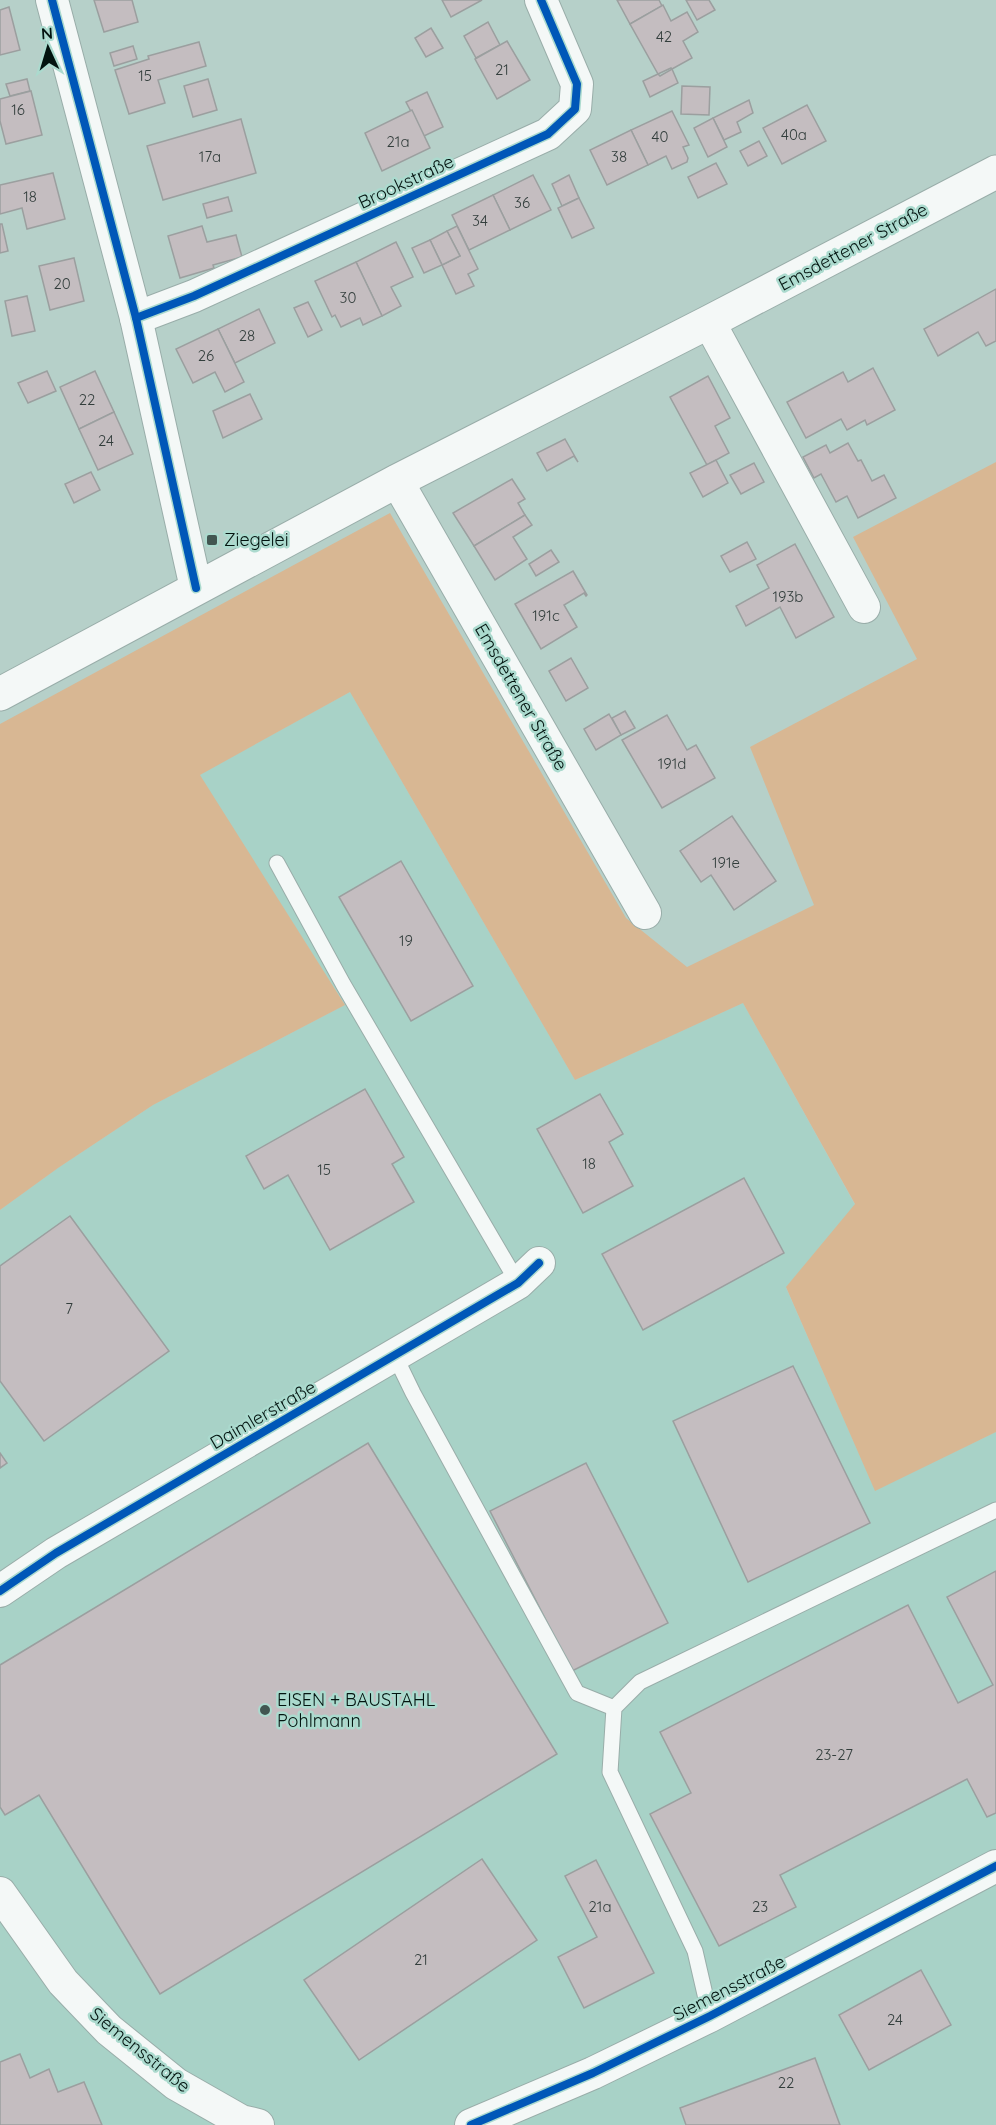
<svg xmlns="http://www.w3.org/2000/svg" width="996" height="2125" viewBox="0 0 996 2125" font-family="Quicksand,sans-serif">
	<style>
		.built { fill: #a8d2c7 }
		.green { fill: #d8b793 }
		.building { fill: #c4bdc0; stroke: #9b9f9f; stroke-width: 1.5 }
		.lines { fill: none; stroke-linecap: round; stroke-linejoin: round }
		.service-casing { stroke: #99ada9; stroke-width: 17 }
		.minor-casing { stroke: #99ada9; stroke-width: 34 }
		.secondary-casing { stroke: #99ada9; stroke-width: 35 }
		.service { stroke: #f4f8f7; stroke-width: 15 }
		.minor { stroke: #f4f8f7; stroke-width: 32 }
		.secondary { stroke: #f4f8f7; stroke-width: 33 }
		.cycleway-casing { stroke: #abdace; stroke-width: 11 }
		.cycleway { stroke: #0057b8; stroke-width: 8 }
		.poi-dot { fill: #425651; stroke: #abdace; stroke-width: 2 }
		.labels { text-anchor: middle; stroke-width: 5; stroke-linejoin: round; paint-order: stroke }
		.number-label { font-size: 15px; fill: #333e3c }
		.street-label { font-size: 18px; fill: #031410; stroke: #abdace }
		.poi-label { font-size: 18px; fill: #031410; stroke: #abdace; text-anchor: start }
	</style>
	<rect width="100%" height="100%" fill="#b6d0c9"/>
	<polygon class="built" points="350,692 575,1080 743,1003 855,1205 786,1288 875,1490 996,1432 996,2125 0,2125 0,1210 58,1168 153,1105 345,1005 199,775"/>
	<polygon class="green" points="996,462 996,1432 875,1491 786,1287 855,1204 743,1003 575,1080 350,692 200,775 345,1005 153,1105 58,1168 0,1210 0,724 390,513 626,918 687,967 814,905 750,747 917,659 853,537"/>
	<g class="building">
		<polygon points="94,0 132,0 138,22 104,32"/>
		<polygon points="442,0 482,0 451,17"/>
		<polygon points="617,0 659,0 662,6 630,24"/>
		<polygon points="686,0 709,0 715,10 697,20"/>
		<polygon points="663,5 671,21 687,12 698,32 683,41 692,58 672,69 671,68 658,74 630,24"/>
		<polygon points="9,7 20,50 0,55 0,10"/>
		<polygon points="488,22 500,45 476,58 464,36"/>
		<polygon points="431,28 443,48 426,57 415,38"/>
		<polygon points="507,41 530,80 497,99 475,59"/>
		<polygon points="199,42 206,66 158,80 165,103 129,114 115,70 149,59 148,56"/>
		<polygon points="133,46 137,59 114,66 110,53"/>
		<polygon points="672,69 678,83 650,97 643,81 658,74 660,76"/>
		<polygon points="27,79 30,91 10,96 6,84"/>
		<polygon points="208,79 217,110 193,117 184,86"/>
		<polygon points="682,86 710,87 709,115 681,114"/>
		<polygon points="31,91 42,135 6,144 0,121 0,99"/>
		<polygon points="427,92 443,127 424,136 406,102"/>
		<polygon points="749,100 753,113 737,122 741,132 724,140 713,118"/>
		<polygon points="807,105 826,141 782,164 763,128"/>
		<polygon points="412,110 430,148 382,171 365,133"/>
		<polygon points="672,111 689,145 683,147 688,158 687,162 672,169 666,156 648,165 631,130"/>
		<polygon points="713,118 727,147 708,157 694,128"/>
		<polygon points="241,119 256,173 163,200 147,146"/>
		<polygon points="631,130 648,165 607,185 590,150"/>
		<polygon points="759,141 767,156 748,166 740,151"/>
		<polygon points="716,163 727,184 698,198 688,177"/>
		<polygon points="53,173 65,219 27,229 22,208 0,214 0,185"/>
		<polygon points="533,175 551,210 510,230 493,195"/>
		<polygon points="569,175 579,198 562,206 552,184"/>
		<polygon points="493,195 510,230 469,250 452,215"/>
		<polygon points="228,197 232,211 207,218 203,204"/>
		<polygon points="579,198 594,228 572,238 558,208"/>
		<polygon points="0,224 2,224 8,251 0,253"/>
		<polygon points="202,226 207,242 236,235 242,257 213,265 214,268 180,278 168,236"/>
		<polygon points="457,226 478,269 468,274 474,286 456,294 442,265 460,256 447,231"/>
		<polygon points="447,231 460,256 442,265 430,240"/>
		<polygon points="430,240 442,265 424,273 412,248"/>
		<polygon points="396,242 413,277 391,287 401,306 382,316 356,262"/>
		<polygon points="74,258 84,301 50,310 39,266"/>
		<polygon points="356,262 382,316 363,325 360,318 341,327 335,315 332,317 315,281"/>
		<polygon points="996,289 996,341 986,346 978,332 938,356 924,329"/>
		<polygon points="27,296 35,331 12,336 5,301"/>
		<polygon points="308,302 322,330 308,337 294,308"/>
		<polygon points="259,309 275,343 235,363 218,329"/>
		<polygon points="218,329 244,382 225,392 215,372 193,383 176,349"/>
		<polygon points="873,368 895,410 867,425 865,420 847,430 841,419 806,438 787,402 843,372 848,382"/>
		<polygon points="47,371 56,391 28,403 18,383"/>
		<polygon points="95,371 114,412 79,429 60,387"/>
		<polygon points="708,376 730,418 715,426 729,453 707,465 670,397"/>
		<polygon points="250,394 262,419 223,438 213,411"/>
		<polygon points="114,412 133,454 98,470 79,429"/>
		<polygon points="565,439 578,462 574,456 547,471 537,453"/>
		<polygon points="848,443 858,461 861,460 872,481 884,475 896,498 858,518 847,496 836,502 821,474 814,478 803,457 826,445 830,453"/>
		<polygon points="716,460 728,483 703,497 690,473"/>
		<polygon points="754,463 764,482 741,494 730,475"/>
		<polygon points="91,472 100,490 74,503 65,484"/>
		<polygon points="512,479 525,499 518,503 525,515 474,546 453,513"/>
		<polygon points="525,515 532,525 513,537 527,559 495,580 474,546"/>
		<polygon points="747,542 756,559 730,572 721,556"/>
		<polygon points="795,544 834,617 796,638 780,607 746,626 736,606 769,588 757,565"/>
		<polygon points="551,550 559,562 536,576 529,564"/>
		<polygon points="573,571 587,595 586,596 584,593 564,605 577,627 541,649 515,604"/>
		<polygon points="571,658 588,688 566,701 549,671"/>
		<polygon points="625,711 635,728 621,735 612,718"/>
		<polygon points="609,714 621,735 596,750 584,729"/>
		<polygon points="667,715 687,750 696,745 715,778 662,808 622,740"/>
		<polygon points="732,816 776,881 734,910 711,875 701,882 680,851"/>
		<polygon points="401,861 473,986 411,1021 339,897"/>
		<polygon points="365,1089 404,1157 392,1164 414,1202 330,1250 288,1175 264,1189 246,1156"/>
		<polygon points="600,1094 623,1134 609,1142 633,1186 583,1213 537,1129"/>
		<polygon points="744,1178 784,1253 643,1330 602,1254"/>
		<polygon points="70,1216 169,1351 44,1441 0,1381 0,1266"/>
		<polygon points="793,1366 870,1523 748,1582 673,1421"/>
		<polygon points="368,1443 557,1754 160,1994 39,1795 5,1815 0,1807 0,1665"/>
		<polygon points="0,1453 7,1463 0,1468"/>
		<polygon points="586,1463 668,1623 572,1671 490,1511"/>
		<polygon points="996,1571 996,1813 987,1817 967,1779 780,1875 796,1907 719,1946 650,1814 691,1793 660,1732 908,1605 958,1703 993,1685 947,1597"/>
		<polygon points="482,1859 537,1940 359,2060 304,1980"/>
		<polygon points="596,1860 654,1973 584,2008 558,1957 597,1937 565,1876"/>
		<polygon points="921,1970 951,2025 869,2070 839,2015"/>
		<polygon points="20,2054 30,2078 49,2069 58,2092 84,2082 102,2125 0,2125 0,2062"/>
		<polygon points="815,2058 840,2125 686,2125 680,2108"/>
	</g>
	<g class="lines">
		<g class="service-casing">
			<g id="service">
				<polyline points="277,863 343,984 518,1283"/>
				<polyline points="395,1356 413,1393 577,1693 614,1708"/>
				<polyline points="710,2016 695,1951 610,1772 614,1708 640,1682 996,1510"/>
			</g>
		</g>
		<g class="minor-casing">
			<g id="minor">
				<polyline points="52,0 136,318 196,588"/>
				<polyline points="136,318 194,296 548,134 575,109 577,84 541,0"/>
				<polyline points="709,322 864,607"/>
				<polyline points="397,481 645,913"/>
				<polyline points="0,1591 56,1553 518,1283 539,1263"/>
				<polyline points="0,1893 63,1982 109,2030 176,2084 241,2121 258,2125"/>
				<polyline points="471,2125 593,2073 710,2016 996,1866"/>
			</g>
		</g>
		<g class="secondary-casing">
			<polyline id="secondary" points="0,694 397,481 709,322 996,172"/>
		</g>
		<use href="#service" class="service"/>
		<use href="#minor" class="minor"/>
		<use href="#secondary" class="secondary"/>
		<g class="cycleway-casing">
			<g id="cycleway">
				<polyline points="52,0 136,318 196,588"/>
				<polyline points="136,318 194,296 548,134 575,109 577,84 541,0"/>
				<polyline points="0,1591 56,1553 518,1283 539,1263"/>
				<polyline points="471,2125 593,2073 710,2016 996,1866"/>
			</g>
		</g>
		<use href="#cycleway" class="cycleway"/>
	</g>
	<g class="poi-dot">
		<rect x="206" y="534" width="12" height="12" rx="3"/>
		<circle cx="265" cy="1710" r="6"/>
	</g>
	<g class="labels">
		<g class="number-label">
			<text x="664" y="42">42</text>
			<text x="502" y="75">21</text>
			<text x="145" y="81">15</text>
			<text x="18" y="115">16</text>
			<text x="794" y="140">40a</text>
			<text x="660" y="142">40</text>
			<text x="398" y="147">21a</text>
			<text x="210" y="162">17a</text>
			<text x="619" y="162">38</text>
			<text x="30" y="202">18</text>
			<text x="522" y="208">36</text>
			<text x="480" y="226">34</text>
			<text x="62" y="289">20</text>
			<text x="348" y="303">30</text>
			<text x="247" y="341">28</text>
			<text x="206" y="361">26</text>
			<text x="87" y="405">22</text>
			<text x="106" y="446">24</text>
			<text x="788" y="602">193b</text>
			<text x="546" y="621">191c</text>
			<text x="672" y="769">191d</text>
			<text x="726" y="868">191e</text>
			<text x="406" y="946">19</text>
			<text x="589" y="1169">18</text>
			<text x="324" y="1175">15</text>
			<text x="69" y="1314">7</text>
			<text x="834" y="1760">23-27</text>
			<text x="600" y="1912">21a</text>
			<text x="760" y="1912">23</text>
			<text x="421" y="1965">21</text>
			<text x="895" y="2025">24</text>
			<text x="786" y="2088">22</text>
		</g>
		<g class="street-label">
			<text transform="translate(406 182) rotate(-25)" y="6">Brookstraße</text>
			<text transform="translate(853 247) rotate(-28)" y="6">Emsdettener Straße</text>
			<text transform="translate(521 697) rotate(60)" y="6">Emsdettener Straße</text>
			<text transform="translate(263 1415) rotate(-30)" y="6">Daimlerstraße</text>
			<text transform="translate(729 1988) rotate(-27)" y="6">Siemensstraße</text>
			<text transform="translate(140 2050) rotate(39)" y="6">Siemensstraße</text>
		</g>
		<g class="poi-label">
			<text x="224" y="546">Ziegelei</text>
			<text x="277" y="1706">EISEN + BAUSTAHL<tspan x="277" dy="21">Pohlmann</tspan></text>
		</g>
	</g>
	<g transform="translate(48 48) rotate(356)" stroke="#abdace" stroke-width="4.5" paint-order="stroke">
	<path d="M0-4.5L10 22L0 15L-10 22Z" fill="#031410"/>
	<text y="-9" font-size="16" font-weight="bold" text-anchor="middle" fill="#031410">N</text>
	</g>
</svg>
